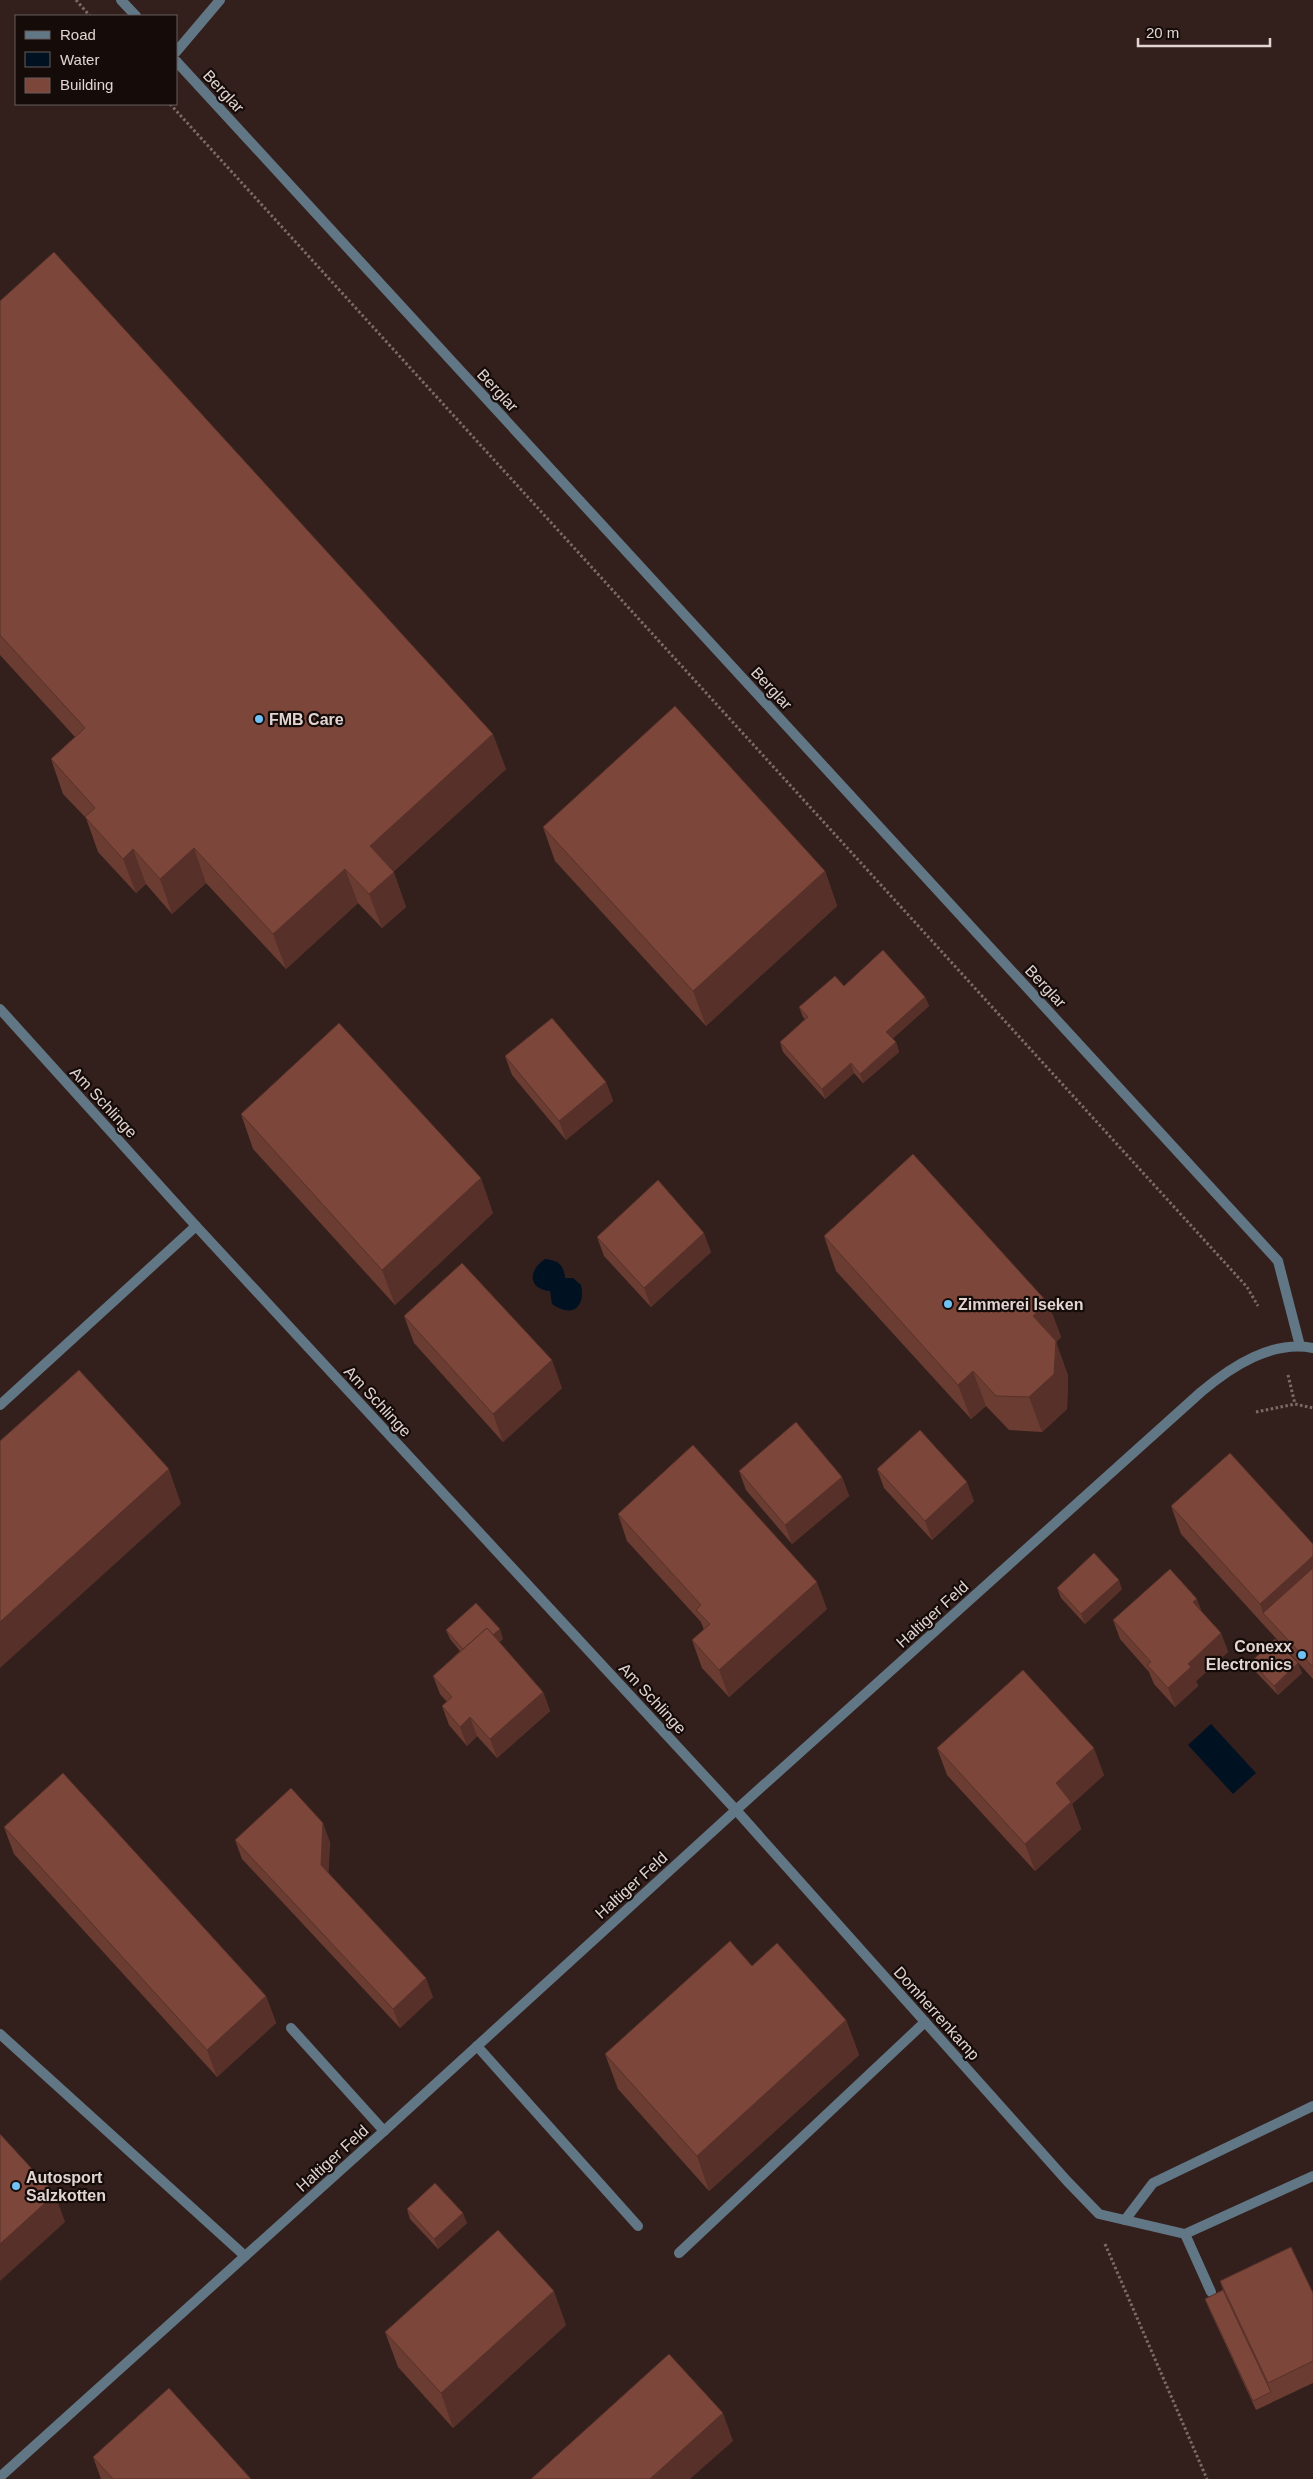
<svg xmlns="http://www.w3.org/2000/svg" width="1313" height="2479" viewBox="0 0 1313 2479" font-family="Arial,sans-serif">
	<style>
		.water { fill: #001121 }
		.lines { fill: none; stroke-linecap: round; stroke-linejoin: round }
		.path { stroke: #7b6b67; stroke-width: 3; stroke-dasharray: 2.5 2.5; stroke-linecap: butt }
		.service { stroke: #617786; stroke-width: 10 }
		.minor { stroke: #617786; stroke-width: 10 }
		.wall { fill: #6b3c32 }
		.shaded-wall { fill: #573129 }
		.building { fill: #7c463a; stroke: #573129 }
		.poi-dot { fill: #70c1f4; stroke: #150c0a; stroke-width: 2 }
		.labels { text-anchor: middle; stroke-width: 4.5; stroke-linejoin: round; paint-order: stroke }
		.street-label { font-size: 16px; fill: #e1d4d1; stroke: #150c0a }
		.poi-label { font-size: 16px; font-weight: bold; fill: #e1d4d1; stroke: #150c0a; text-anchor: start }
	</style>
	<rect width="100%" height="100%" fill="#33201c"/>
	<g class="water">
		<path d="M545,1259C558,1260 564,1265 565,1278H573L581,1285C586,1308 571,1318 552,1304L550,1291C528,1289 528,1270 545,1259Z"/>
		<polygon points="1211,1724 1256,1773 1233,1794 1188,1745"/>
	</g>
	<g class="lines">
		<g class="path">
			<polyline points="76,0 90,16"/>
			<polyline points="170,104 1247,1287 1258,1306"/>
			<polyline points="1288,1375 1295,1404 1313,1408"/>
			<polyline points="1256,1412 1295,1404"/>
			<polyline points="1105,2244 1207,2479"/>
		</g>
		<g class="service">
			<polyline points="0,1405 196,1226"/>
			<polyline points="291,2028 384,2131"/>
			<polyline points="0,2034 245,2256"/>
			<polyline points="477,2046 638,2226"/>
			<polyline points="1185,2234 1211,2292"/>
			<polyline points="679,2253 925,2022"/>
		</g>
		<g class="minor">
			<polyline points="121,0 136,16"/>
			<polyline points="176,52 220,0"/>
			<polyline points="176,61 1278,1261 1300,1346"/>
			<polyline points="0,1009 196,1226 736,1810 1067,2181 1099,2214 1185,2234 1313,2176"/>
			<polyline points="1125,2220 1153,2183 1313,2106"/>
			<path d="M0,2477L384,2131L736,1810L1201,1392C1232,1366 1272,1340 1313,1348"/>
		</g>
	</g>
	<g class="wall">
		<polygon points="0,301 506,769 393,872 406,907 382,928 358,903 286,969 206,883 172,914 146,884 136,893 98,852 86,818 63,794 51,759 75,737 0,655"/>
		<polygon points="543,827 825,871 837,906 706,1026 555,861"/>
		<polygon points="844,986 925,997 929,1006 892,1039 896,1042 899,1052 863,1083 854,1073 825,1099 783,1052 780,1042 805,1019 803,1017 799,1007"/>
		<polygon points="505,1056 606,1082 613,1101 566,1140 512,1075"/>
		<polygon points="241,1114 493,1213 395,1305 253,1149"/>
		<polygon points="824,1236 1048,1303 1061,1337 1056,1342 1068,1376 1067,1409 1042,1432 1009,1430 986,1406 971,1419 836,1271"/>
		<polygon points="597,1237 711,1252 651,1307 604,1256"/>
		<polygon points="404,1316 562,1388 503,1442 414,1343"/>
		<polygon points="877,1469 974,1501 932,1540 884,1488"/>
		<polygon points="739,1471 842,1477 849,1496 792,1544 746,1490"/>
		<polygon points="1171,1506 1313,1544 1313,1679 1181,1534"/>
		<polygon points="618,1514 827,1609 729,1697 702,1668 692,1640 704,1630 701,1622 627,1541"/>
		<polygon points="1057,1588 1122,1589 1085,1624 1061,1598"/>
		<polygon points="1202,1612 1221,1633 1228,1652 1196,1681 1198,1686 1175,1707 1154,1684 1149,1672 1120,1639 1113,1620"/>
		<polygon points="446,1630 503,1639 499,1642 543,1692 550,1711 497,1758 477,1736 467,1746 449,1725 442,1706 447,1702 440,1694 433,1676 460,1651 450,1639"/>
		<polygon points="1251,1662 1302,1673 1278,1695 1255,1671"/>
		<polygon points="937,1748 1104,1775 1072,1804 1081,1829 1035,1871 947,1775"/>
		<polygon points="4,1827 266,1996 276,2023 217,2077 14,1854"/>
		<polygon points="235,1840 330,1842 328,1873 433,1997 400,2028 242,1859"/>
		<polygon points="752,1966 846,2020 859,2055 709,2191 618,2089 605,2054"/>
		<polygon points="407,2209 467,2223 438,2249 410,2219"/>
		<polygon points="1220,2281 1313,2293 1313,2383 1256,2410 1209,2309 1205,2299 1223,2290"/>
		<polygon points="566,2325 453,2428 398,2367 385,2332"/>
		<polygon points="93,2457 251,2479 101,2479"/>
	</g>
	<g class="shaded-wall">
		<polygon points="493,734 506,769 383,881 370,846"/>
		<polygon points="194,848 206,883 172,914 160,879"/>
		<polygon points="133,849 146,884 136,893 123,859"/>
		<polygon points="345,869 358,903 286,969 273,934"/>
		<polygon points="825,871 837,906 706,1026 693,991"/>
		<polygon points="394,872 406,907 382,928 369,894"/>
		<polygon points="925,997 929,1006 889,1042 886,1032"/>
		<polygon points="896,1042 899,1052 863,1083 860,1074"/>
		<polygon points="851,1063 854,1073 825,1099 822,1089"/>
		<polygon points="606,1082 613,1101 566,1140 559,1121"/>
		<polygon points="481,1178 493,1213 395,1305 382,1270"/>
		<polygon points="704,1233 711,1252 651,1307 644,1288"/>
		<polygon points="1048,1303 1061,1337 1056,1342 1068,1376 1067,1409 1042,1432 1029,1397 1033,1316"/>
		<polygon points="552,1360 562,1388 503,1442 493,1414"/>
		<polygon points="973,1371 986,1406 971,1419 958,1385"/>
		<polygon points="169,1469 181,1504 0,1668 0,1622"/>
		<polygon points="842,1477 849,1496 792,1544 785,1525"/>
		<polygon points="967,1482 974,1501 932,1540 925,1521"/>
		<polygon points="1313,1556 1313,1593 1263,1613 1260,1604"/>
		<polygon points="1119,1580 1122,1589 1085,1624 1081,1614"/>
		<polygon points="817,1582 827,1609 729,1697 719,1670"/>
		<polygon points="1197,1599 1204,1617 1193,1602"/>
		<polygon points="500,1629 503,1639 473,1666 470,1656"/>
		<polygon points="1221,1633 1228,1652 1196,1681 1198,1686 1175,1707 1168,1688 1188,1664"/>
		<polygon points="1298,1663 1302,1673 1278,1695 1274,1686"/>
		<polygon points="543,1692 550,1711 497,1758 490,1739"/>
		<polygon points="470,1717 477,1736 467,1746 460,1727"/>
		<polygon points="1094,1748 1104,1775 1072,1804 1081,1829 1035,1871 1025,1844 1056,1783"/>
		<polygon points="323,1823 330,1842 328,1884 321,1865"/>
		<polygon points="426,1978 433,1997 400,2028 393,2009"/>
		<polygon points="266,1996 276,2023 217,2077 207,2050"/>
		<polygon points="846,2020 859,2055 709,2191 697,2156"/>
		<polygon points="55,2194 65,2222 0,2281 0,2244"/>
		<polygon points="463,2213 467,2223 438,2249 434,2239"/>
		<polygon points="554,2291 566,2325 453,2428 441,2393"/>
		<polygon points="723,2413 733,2441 690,2479 650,2479"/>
	</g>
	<g class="building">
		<polygon points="54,252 493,734 370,846 394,872 369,894 345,869 273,934 194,848 160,879 133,849 123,859 85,817 95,808 51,759 85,728 0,635 0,301"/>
		<polygon points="675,706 825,871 693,991 543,827"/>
		<polygon points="883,950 925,997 886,1032 896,1042 860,1074 851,1063 822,1089 780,1042 808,1017 799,1007 835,976 844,986"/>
		<polygon points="552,1018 606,1082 559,1121 505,1056"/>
		<polygon points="339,1023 481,1178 382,1270 241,1114"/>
		<polygon points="913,1154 1048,1303 1033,1316 1056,1341 1054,1374 1029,1397 996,1396 973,1371 958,1385 824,1236"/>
		<polygon points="658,1180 704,1233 644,1288 597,1237"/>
		<polygon points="462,1263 552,1360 493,1414 404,1316"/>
		<polygon points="79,1370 169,1469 0,1622 0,1441"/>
		<polygon points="796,1422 842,1477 785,1525 739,1471"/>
		<polygon points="920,1430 967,1482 925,1521 877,1469"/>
		<polygon points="693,1445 817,1582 719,1670 692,1640 710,1624 696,1610 701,1605 618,1514"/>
		<polygon points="1230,1453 1313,1544 1313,1556 1260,1604 1171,1506"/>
		<polygon points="1094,1553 1119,1580 1081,1614 1057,1588"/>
		<polygon points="1313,1568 1313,1667 1263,1613"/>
		<polygon points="1170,1569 1197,1599 1193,1602 1221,1633 1188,1664 1191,1667 1168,1688 1147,1665 1151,1662 1113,1620"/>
		<polygon points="476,1603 500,1629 493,1635 487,1628 463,1649 446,1630"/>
		<polygon points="487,1628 543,1692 490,1739 470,1717 460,1727 442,1706 452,1697 433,1676"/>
		<polygon points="1275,1639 1298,1663 1274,1686 1251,1662"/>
		<polygon points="1023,1670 1094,1748 1056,1783 1071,1802 1025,1844 937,1748"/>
		<polygon points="63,1773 266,1996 207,2050 4,1827"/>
		<polygon points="291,1788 323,1823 321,1865 426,1978 393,2009 235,1840"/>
		<polygon points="730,1941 752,1966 777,1943 846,2020 697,2156 605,2054"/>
		<polygon points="0,2134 55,2194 0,2244"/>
		<polygon points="435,2183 463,2213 434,2239 407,2209"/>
		<polygon points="498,2230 554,2291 441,2393 385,2332"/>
		<polygon points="1291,2247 1313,2293 1313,2361 1268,2383 1220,2281"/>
		<polygon points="1223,2290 1271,2392 1253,2401 1205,2299"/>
		<polygon points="669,2354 723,2413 650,2479 531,2479"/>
		<polygon points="169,2388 251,2479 113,2479 93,2457"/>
	</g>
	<g class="poi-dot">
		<circle cx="259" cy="719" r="5"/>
		<circle cx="948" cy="1304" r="5"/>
		<circle cx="1302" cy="1655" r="5"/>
		<circle cx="16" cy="2186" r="5"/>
	</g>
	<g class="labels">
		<g class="street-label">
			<text transform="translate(224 91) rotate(47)" y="6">Berglar</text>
			<text transform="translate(498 390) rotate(47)" y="6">Berglar</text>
			<text transform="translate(772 688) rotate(47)" y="6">Berglar</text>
			<text transform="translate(1046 986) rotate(47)" y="6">Berglar</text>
			<text transform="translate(104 1102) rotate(47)" y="6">Am Schlinge</text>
			<text transform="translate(378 1401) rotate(47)" y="6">Am Schlinge</text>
			<text transform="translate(932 1614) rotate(-42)" y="6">Haltiger Feld</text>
			<text transform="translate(653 1698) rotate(47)" y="6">Am Schlinge</text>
			<text transform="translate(631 1885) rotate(-42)" y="6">Haltiger Feld</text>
			<text transform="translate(937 2013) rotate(48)" y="6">Domherrenkamp</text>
			<text transform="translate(332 2158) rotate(-42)" y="6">Haltiger Feld</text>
		</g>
		<g class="poi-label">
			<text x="269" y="725">FMB Care</text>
			<text x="958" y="1310">Zimmerei Iseken</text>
			<text x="1292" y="1652" text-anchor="end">Conexx<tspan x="1292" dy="18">Electronics</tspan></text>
			<text x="26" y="2183">Autosport<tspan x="26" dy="18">Salzkotten</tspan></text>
		</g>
	</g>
	<rect x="15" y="15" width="162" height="90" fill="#150c0a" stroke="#675c5a"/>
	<rect x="25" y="31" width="25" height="8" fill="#617786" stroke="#675c5a"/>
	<text x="60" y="40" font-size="15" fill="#e1d4d1">Road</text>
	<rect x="25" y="52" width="25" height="15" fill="#001121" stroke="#675c5a"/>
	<text x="60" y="65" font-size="15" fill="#e1d4d1">Water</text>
	<rect x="25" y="78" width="25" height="15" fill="#7c463a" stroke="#675c5a"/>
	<text x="60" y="90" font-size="15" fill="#e1d4d1">Building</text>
	<path d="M1138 38v8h132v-8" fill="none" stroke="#e1d4d1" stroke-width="2.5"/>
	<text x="1146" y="38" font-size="15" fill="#e1d4d1" stroke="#150c0a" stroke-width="4" paint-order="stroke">20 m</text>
</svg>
